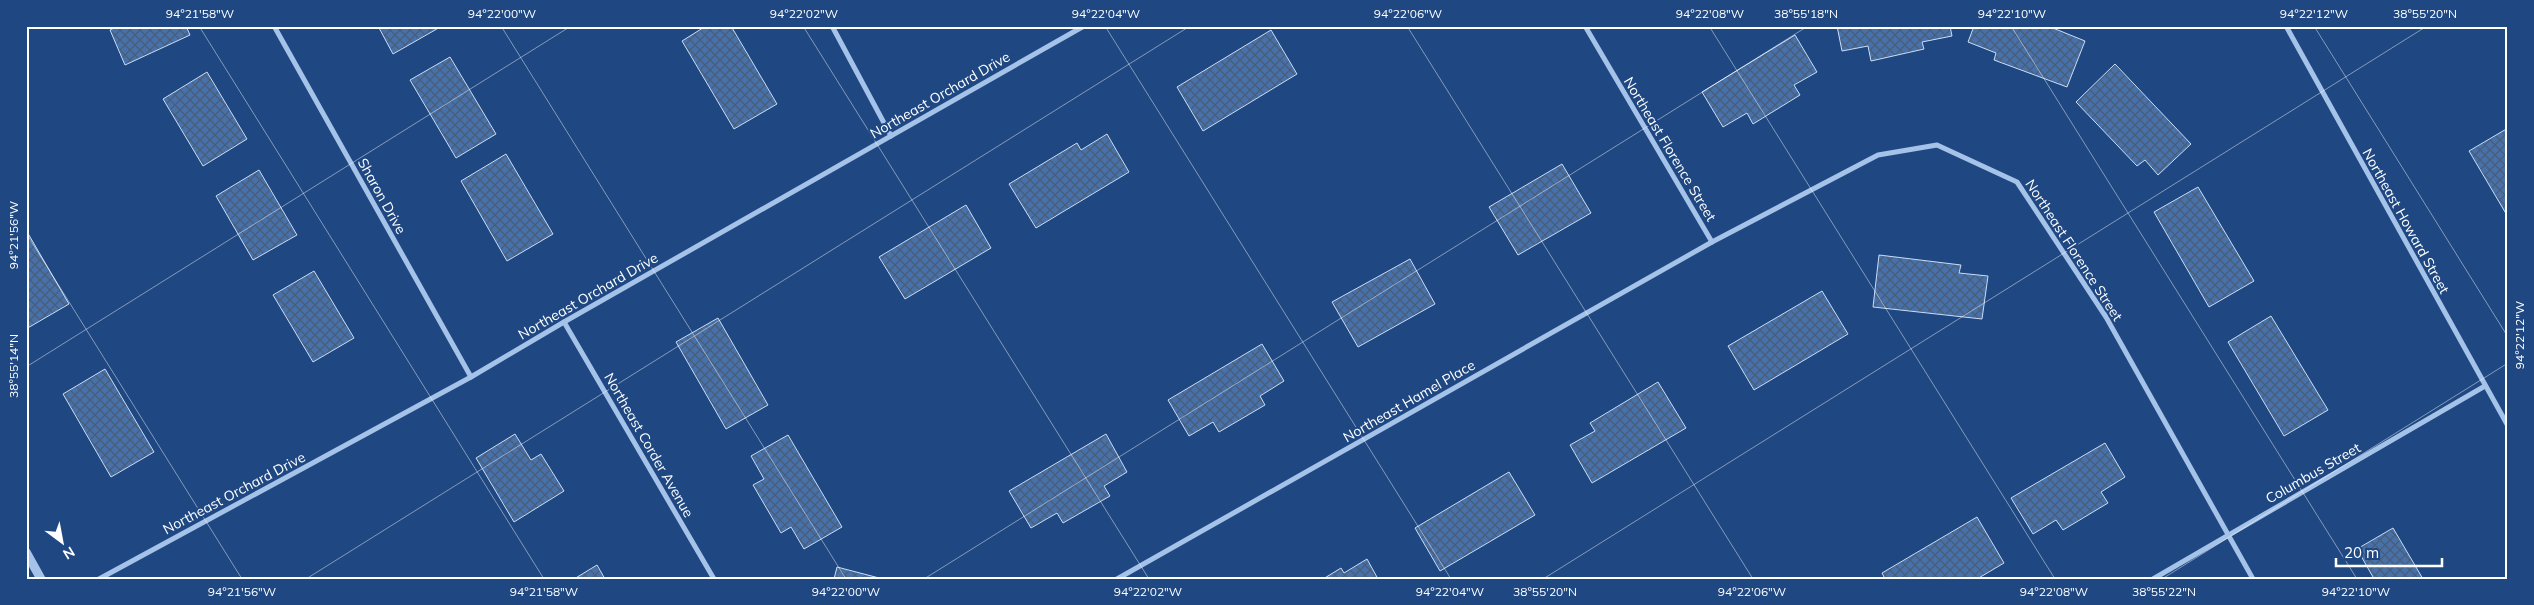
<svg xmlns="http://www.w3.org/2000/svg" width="2534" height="605" viewBox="0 0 2534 605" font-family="Mulish,sans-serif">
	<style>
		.building { fill: url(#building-cross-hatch); stroke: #c9ddf7 }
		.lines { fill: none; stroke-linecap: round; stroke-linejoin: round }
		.minor { stroke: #a5c2e9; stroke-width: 5 }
		.tertiary { stroke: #a5c2e9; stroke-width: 9 }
		.ticks { fill: none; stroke: #fff; stroke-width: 1; stroke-opacity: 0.45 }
		.labels { text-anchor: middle; stroke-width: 4; stroke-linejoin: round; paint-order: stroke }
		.street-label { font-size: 14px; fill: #fff; stroke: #1f4883 }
		.neatline { fill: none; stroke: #fff; stroke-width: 2 }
		.ticks-label { font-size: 12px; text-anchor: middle; fill: #fff }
	</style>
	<defs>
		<pattern id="building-cross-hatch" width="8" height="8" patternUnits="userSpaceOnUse" patternTransform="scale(1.25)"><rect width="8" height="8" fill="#4771ab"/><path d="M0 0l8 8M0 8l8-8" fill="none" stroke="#4a5d77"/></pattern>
	</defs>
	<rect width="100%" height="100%" fill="#1f4883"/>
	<g class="building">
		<polygon points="118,26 186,26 190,35 125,65 110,30"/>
		<polygon points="378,26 442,26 393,54"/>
		<polygon points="706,26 731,26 777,104 734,129 682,41"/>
		<polygon points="1837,26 1950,26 1952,36 1922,42 1924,49 1871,61 1868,46 1842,51"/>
		<polygon points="1974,26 2048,26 2085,41 2067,87 1994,60 1996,53 1968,42"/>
		<polygon points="1271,30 1297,74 1203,131 1177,87"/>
		<polygon points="1795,35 1817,72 1794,85 1800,95 1753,124 1747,113 1723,127 1702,92"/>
		<polygon points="450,57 496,134 456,158 410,80"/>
		<polygon points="2115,64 2191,144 2158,175 2145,160 2137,166 2076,102"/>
		<polygon points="207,72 247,139 203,166 163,99"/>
		<polygon points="2508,128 2508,217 2469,151"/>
		<polygon points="1107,134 1129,172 1036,228 1009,184 1077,143 1081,150"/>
		<polygon points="506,154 553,234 507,261 461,181"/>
		<polygon points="1562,164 1591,213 1518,255 1489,207"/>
		<polygon points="259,170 297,235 253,260 216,196"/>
		<polygon points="2198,187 2254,281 2209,307 2154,212"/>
		<polygon points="966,205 991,248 905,299 879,257"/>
		<polygon points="26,230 69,304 26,329"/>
		<polygon points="1879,255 1961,265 1959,273 1988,276 1982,319 1873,307"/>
		<polygon points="1410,259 1435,304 1358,347 1332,302"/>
		<polygon points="314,271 354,338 313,362 273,295"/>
		<polygon points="1822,291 1848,334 1754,390 1728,346"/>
		<polygon points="2271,316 2328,410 2284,436 2228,342"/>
		<polygon points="718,318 768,405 726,429 676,342"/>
		<polygon points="1262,344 1284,381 1260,396 1265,405 1219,432 1213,422 1189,436 1168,400"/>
		<polygon points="105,369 154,452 111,477 63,394"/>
		<polygon points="1658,382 1686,428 1592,483 1570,445 1595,431 1590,423"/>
		<polygon points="515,434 531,460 541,454 564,491 514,522 476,458"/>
		<polygon points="1106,434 1127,472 1104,486 1110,496 1063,523 1057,513 1031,528 1009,491"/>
		<polygon points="788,435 842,527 804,549 791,527 781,533 753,485 764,479 751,456"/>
		<polygon points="2105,443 2125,477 2101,492 2108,503 2063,530 2056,520 2033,534 2011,498"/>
		<polygon points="1509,472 1535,515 1440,571 1415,528"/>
		<polygon points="1977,517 2004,563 1977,579 1885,579 1882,573"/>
		<polygon points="2393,528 2423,579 2370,579 2373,577 2357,549"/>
		<polygon points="1367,559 1378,579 1323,579 1341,568 1344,573"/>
		<polygon points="597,565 605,579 574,579"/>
		<polygon points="837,567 883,579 834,579"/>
	</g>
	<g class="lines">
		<g class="minor">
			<polyline points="274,26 471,377"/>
			<polyline points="832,26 891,136"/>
			<polyline points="1585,26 1712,242"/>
			<polyline points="2286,26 2508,426"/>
			<polyline points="564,322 714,579"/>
			<polyline points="99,579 471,377 564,322 1084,26"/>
			<polyline points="1117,579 1712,242 1878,155 1937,145 2017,182 2106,317 2253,579"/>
			<polyline points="2153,579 2485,386"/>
		</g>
		<polyline class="tertiary" points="26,552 41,579"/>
	</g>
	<path class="ticks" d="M199,26L544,579M501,26L846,579M803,26L1149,579M1105,26L1451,579M1407,26L1753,579M1709,26L2055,579M2011,26L2357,579M2314,26L2508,337M26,233L242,579M26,367L571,26M306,579L1190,26M924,579L1808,26M1543,579L2427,26M2162,579L2508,363"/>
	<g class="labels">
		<g class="street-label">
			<text transform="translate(940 95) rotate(-30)" y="5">Northeast Orchard Drive</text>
			<text transform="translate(1670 149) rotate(59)" y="5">Northeast Florence Street</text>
			<text transform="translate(382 196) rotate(61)" y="5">Sharon Drive</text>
			<text transform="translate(2406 221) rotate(61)" y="5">Northeast Howard Street</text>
			<text transform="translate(2074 250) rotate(57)" y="5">Northeast Florence Street</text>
			<text transform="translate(588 296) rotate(-30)" y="5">Northeast Orchard Drive</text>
			<text transform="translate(1409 401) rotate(-30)" y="5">Northeast Hamel Place</text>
			<text transform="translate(649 445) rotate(60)" y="5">Northeast Corder Avenue</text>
			<text transform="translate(2313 473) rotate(-30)" y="5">Columbus Street</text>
			<text transform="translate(234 493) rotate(-28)" y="5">Northeast Orchard Drive</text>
		</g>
	</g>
	<rect width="2534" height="605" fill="none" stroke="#1f4883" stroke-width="55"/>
	<g transform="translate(62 542) rotate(148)" stroke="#1f4883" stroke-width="4" paint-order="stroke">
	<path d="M0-4L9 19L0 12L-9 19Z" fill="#ffffff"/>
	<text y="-8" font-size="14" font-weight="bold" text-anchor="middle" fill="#ffffff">N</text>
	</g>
	<path d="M2336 558v8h106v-8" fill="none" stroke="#ffffff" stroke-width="2.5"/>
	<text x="2344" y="558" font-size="15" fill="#ffffff" stroke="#1f4883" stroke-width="4" paint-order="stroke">20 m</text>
	<rect x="28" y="28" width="2478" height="550" class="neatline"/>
	<g class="ticks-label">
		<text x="200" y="18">94°21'58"W</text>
		<text x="502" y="18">94°22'00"W</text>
		<text x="804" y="18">94°22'02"W</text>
		<text x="1106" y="18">94°22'04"W</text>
		<text x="1408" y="18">94°22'06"W</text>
		<text x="1710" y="18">94°22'08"W</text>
		<text x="1806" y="18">38°55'18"N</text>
		<text x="2012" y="18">94°22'10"W</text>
		<text x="2314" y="18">94°22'12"W</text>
		<text x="2425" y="18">38°55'20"N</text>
		<text transform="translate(14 235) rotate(-90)" y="4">94°21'56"W</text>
		<text transform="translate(2520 335) rotate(-90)" y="4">94°22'12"W</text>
		<text transform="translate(14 366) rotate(-90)" y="4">38°55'14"N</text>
		<text x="242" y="596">94°21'56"W</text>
		<text x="544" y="596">94°21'58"W</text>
		<text x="846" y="596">94°22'00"W</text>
		<text x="1148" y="596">94°22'02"W</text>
		<text x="1450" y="596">94°22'04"W</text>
		<text x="1545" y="596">38°55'20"N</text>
		<text x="1752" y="596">94°22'06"W</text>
		<text x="2054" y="596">94°22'08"W</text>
		<text x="2164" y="596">38°55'22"N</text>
		<text x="2356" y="596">94°22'10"W</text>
	</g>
</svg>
